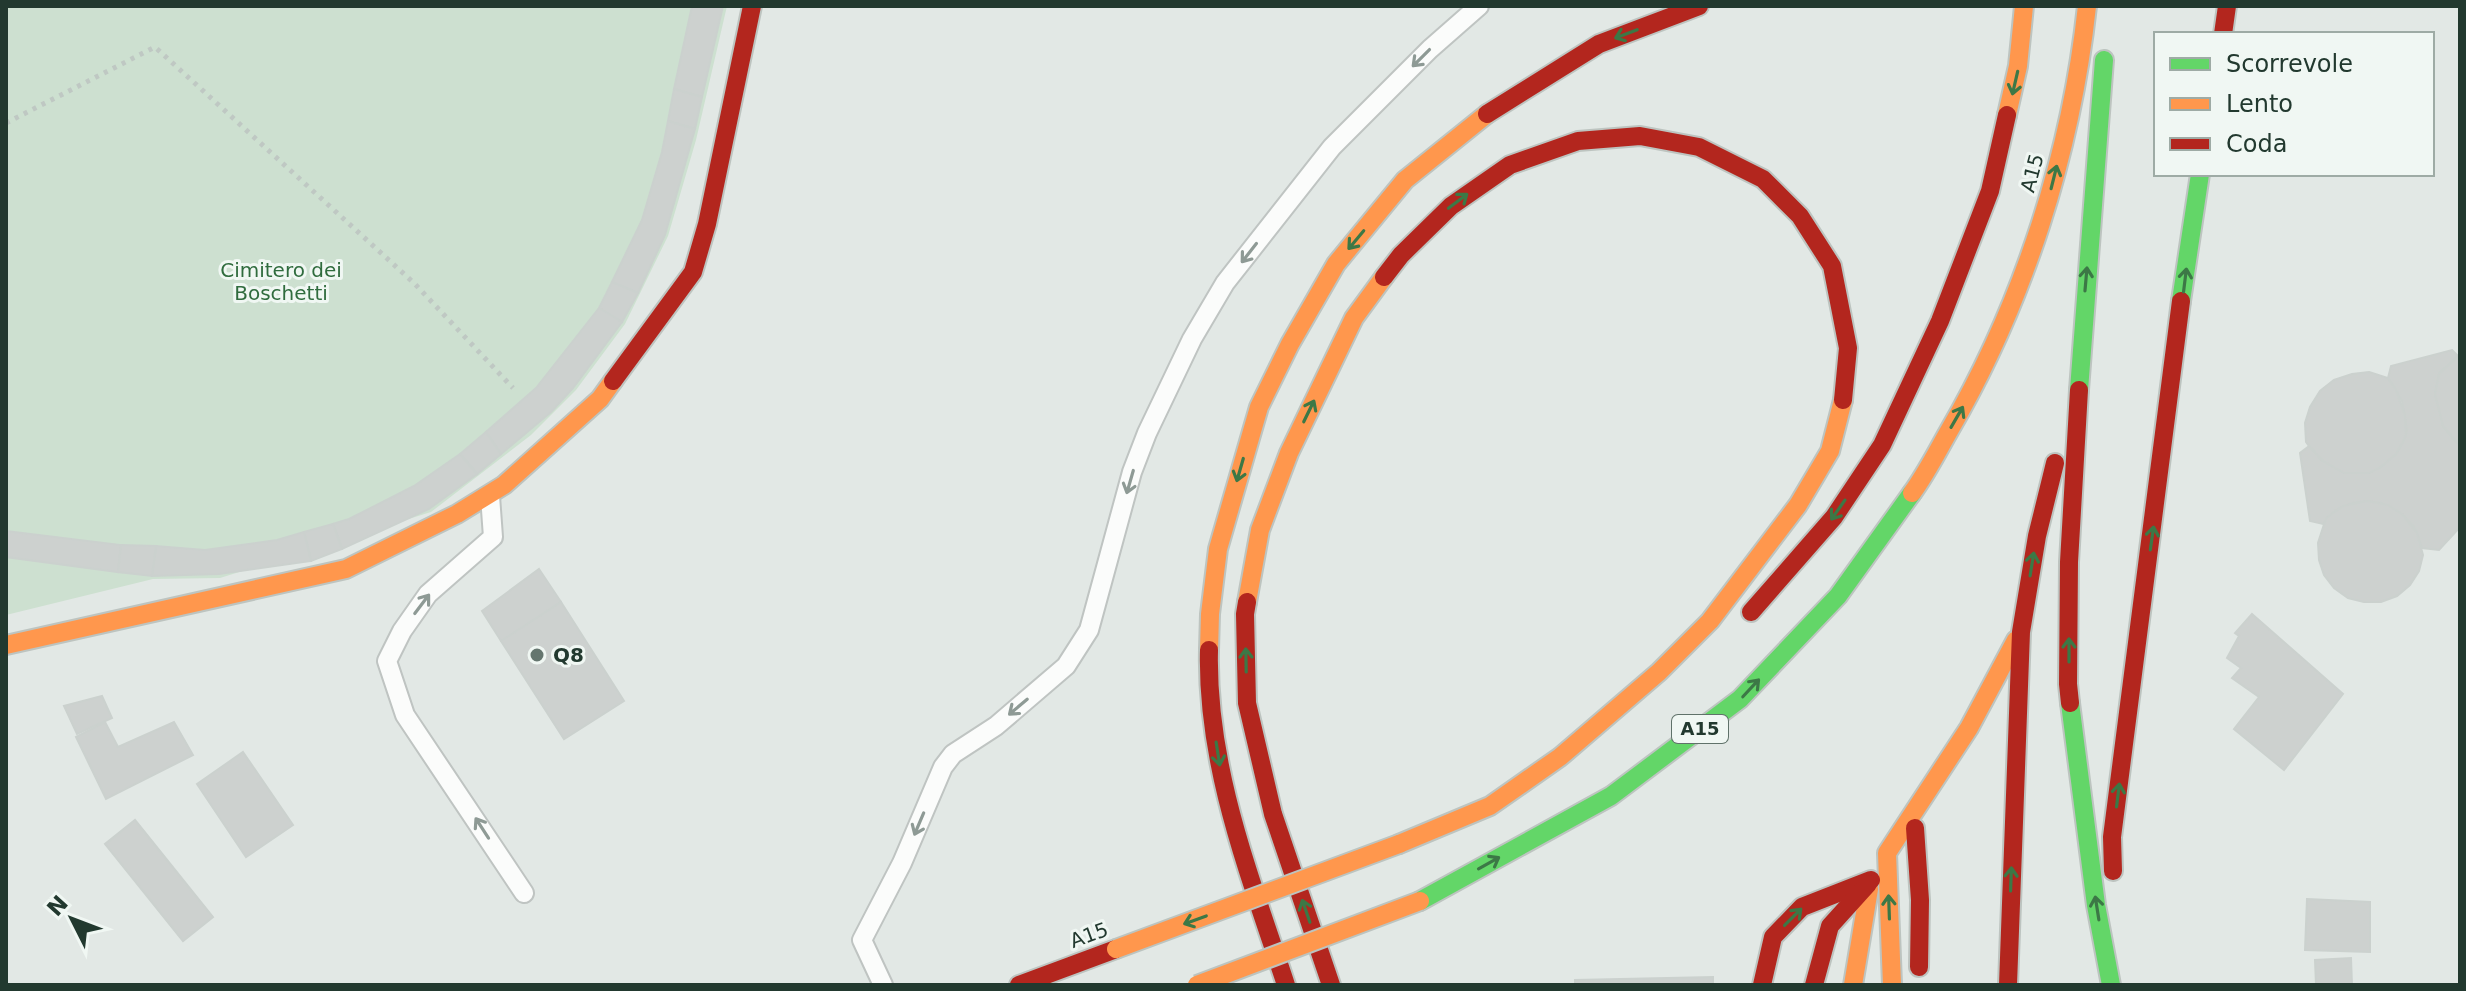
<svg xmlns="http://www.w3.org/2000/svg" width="2466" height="991" viewBox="0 0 2466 991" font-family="'DejaVu Sans',sans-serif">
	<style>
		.green { fill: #cde0d0 }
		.building { fill: #cdd1cf; stroke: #cbd1ce; stroke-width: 2 }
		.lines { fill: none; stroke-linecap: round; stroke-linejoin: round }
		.lane-casing { stroke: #bfc4c2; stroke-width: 22 }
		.fast-casing { stroke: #bdc4c0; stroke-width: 22 }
		.slow-casing { stroke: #bdc4c0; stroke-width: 22 }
		.jam-casing { stroke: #bdc4c0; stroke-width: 22 }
		.path { stroke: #bfc8c3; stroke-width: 5; stroke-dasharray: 4 6; stroke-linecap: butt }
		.lane { stroke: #fbfcfb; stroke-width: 18 }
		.fast { stroke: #63d668; stroke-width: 18 }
		.slow { stroke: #ff974d; stroke-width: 18 }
		.jam { stroke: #b3261e; stroke-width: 18 }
		.slow-bridge-casing { stroke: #bcc4c0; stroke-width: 22; stroke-linecap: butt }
		.slow-bridge { stroke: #ff974d; stroke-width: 18 }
		.oneway { stroke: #3c7846 }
		.oneway2 { stroke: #8e9a95 }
		.poi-dot { fill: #65766f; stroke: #f0f7f3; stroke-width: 3 }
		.labels { text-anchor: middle; stroke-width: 6; stroke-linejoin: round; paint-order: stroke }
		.shield { fill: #f0f7f3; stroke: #60726a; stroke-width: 2 }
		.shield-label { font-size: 18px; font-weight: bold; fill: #22392f }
		.street-label { font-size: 20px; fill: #22392f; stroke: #f0f7f3 }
		.park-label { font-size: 20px; fill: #306c3e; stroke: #f0f7f3 }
		.poi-label { font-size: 20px; font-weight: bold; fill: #22392f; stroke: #f0f7f3; text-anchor: start }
	</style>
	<rect width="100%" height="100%" fill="#e2e8e5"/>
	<polygon class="green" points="6,6 727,6 696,140 668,236 625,324 576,390 531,435 431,512 220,578 153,579 6,615"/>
	<g class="building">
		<polygon points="692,6 723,6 702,97 674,89"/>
		<polygon points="674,89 702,97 695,129 668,121"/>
		<polygon points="668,121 695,129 665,235 638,293 612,282 642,220 662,152"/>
		<polygon points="612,282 638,293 622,322 599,308"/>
		<polygon points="599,308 622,322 573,388 551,412 501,454 486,432 536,388"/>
		<polygon points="2452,350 2458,356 2439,374 2435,394 2443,426 2460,446 2460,527 2439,550 2422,548 2414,527 2402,514 2381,503 2367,501 2352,503 2336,510 2323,524 2310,521 2300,453 2309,446 2323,461 2344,473 2369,473 2381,467 2400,448 2407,431 2402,401 2388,378 2391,366"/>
		<polygon points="2458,356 2460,356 2460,446 2443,426 2435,394 2439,374"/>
		<polygon points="2369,372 2388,378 2396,390 2405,415 2406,436 2396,454 2381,467 2369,473 2344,473 2323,461 2309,446 2306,442 2305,423 2310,407 2320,391 2334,380 2352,374"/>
		<polygon points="486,432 501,454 477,474 460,454"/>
		<polygon points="460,454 477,474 429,509 342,549 333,524 349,519 414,486"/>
		<polygon points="2367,501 2388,505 2402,514 2417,533 2423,555 2419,571 2410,585 2397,596 2381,602 2364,602 2348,598 2334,588 2324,575 2319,560 2318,543 2326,518 2343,506"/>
		<polygon points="333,524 342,549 311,561 304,532"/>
		<polygon points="6,531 121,545 118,572 6,557"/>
		<polygon points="304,532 311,561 219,574 152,576 156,546 205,550 277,540"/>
		<polygon points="121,545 156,546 152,576 118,572"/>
		<polygon points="539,569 561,602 505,642 501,641 482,611"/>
		<polygon points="561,602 624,701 564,739 501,641"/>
		<polygon points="2252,614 2343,694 2284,770 2234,729 2259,697 2232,678 2241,668 2227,658 2239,636 2235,633"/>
		<polygon points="102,696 112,718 77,734 64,706"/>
		<polygon points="105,722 118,747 174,722 193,755 106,799 76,737"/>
		<polygon points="243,752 293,825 246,857 197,784"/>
		<polygon points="135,820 213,917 183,941 105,844"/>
		<polygon points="2307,899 2370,902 2370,952 2305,950"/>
		<polygon points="2351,958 2352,985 2316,985 2315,960"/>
		<polygon points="1713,977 1713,985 1575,985 1575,980"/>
	</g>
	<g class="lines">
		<g class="lane-casing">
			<g id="lane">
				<polyline points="490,496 493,537 428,594 402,631 387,661 405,715 524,893"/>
				<polyline points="883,985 862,940 902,863 943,767 953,754 996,726 1066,666 1089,630 1132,472 1147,433 1192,339 1225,283 1332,147 1430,49 1479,6"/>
			</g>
		</g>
		<g class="fast-casing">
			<g id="fast">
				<polyline points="2181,301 2200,174"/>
				<polyline points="2079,390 2104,60"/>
				<polyline points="2070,703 2096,905 2111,985"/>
				<polyline points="1420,901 1611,796 1740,699 1838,596 1912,493"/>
			</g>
		</g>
		<g class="slow-casing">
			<g id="slow">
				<polyline points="2007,115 2018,66 2024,6"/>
				<path d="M1912,493C1926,474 1937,452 1949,431C2024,302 2071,154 2087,6"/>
				<polyline points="1247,602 1260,530 1289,453 1354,318 1384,277"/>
				<polyline points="6,645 346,569 457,514 504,485 600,399 613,381"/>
				<polyline points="1209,650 1210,614 1218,549 1259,407 1290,344 1336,264 1405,180 1487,114"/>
				<polyline points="1399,844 1490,806 1560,757 1659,672 1710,621 1798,505 1830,451 1843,400"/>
				<polyline points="1853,985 1869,889"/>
				<polyline points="1892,985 1887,853 1969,728 2016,640"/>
			</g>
		</g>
		<g class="jam-casing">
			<g id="jam">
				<polyline points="2223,34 2227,6"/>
				<polyline points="1487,114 1599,44 1699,6"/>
				<polyline points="1384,277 1401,255 1451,206 1510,165 1578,141 1640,136 1699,147 1763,179 1800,216 1832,266 1848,348 1843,400"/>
				<polyline points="613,381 693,272 707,224 752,6"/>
				<polyline points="1247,602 1245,614 1247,703 1273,814 1331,985"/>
				<polyline points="1751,612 1834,517 1882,445 1940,321 1990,191 2007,115"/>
				<path d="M1209,650C1206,766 1250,876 1286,985"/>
				<polyline points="2070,703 2068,684 2069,562 2079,390"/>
				<polyline points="1915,828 1920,900 1919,967"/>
				<polyline points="2113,871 2112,837 2181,301"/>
				<polyline points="1019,985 1116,949"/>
				<polyline points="1762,985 1773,937 1802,907 1871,880"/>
				<polyline points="1814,985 1830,926 1868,884"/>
				<polyline points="2008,985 2021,632 2037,536 2055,463"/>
			</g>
		</g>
		<polyline class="path" points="6,123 155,47 414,283 513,388"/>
		<use href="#lane" class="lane"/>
		<use href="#fast" class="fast"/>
		<use href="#slow" class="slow"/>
		<use href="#jam" class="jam"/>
		<g class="slow-bridge-casing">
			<g id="slow-bridge">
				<polyline points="1116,949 1399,844"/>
				<polyline points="1197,985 1420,901"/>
			</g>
		</g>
		<use href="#slow-bridge" class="slow-bridge"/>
	</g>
	<defs><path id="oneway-shaft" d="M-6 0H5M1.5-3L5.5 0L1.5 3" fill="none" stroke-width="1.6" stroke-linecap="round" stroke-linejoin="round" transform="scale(2)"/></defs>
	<g class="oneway">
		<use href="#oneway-shaft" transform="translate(1626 34) rotate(159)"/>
		<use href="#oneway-shaft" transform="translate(2015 83) rotate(103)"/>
		<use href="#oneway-shaft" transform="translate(2054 177) rotate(-76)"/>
		<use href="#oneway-shaft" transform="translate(1458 201) rotate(-37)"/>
		<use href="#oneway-shaft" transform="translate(1356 240) rotate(130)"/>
		<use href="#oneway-shaft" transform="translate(2086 279) rotate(-85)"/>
		<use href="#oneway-shaft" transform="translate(2185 280) rotate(-83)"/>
		<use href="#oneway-shaft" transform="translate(1309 411) rotate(-64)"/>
		<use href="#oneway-shaft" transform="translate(1957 417) rotate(-60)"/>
		<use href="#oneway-shaft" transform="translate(1240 470) rotate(106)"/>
		<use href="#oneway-shaft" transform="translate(1838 510) rotate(125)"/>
		<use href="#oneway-shaft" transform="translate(2152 538) rotate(-82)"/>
		<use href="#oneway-shaft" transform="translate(2032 564) rotate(-81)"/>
		<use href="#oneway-shaft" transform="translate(2069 650) rotate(-90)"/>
		<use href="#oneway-shaft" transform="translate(1246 660) rotate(-91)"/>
		<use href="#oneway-shaft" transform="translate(1751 688) rotate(-47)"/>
		<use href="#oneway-shaft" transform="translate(1218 754) rotate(81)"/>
		<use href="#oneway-shaft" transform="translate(2118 795) rotate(-83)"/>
		<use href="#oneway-shaft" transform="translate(1489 863) rotate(-29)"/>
		<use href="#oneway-shaft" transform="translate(2011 879) rotate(-88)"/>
		<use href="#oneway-shaft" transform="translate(1889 907) rotate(-92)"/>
		<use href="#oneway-shaft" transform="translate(2097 908) rotate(-99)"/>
		<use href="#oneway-shaft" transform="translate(1306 911) rotate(-109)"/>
		<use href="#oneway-shaft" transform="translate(1793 917) rotate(-45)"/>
		<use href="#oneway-shaft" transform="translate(1195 920) rotate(160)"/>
	</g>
	<g class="oneway2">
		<use href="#oneway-shaft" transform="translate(1421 58) rotate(135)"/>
		<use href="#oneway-shaft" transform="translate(1249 253) rotate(128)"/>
		<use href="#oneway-shaft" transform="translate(1130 482) rotate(106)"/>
		<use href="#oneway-shaft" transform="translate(422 604) rotate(-53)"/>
		<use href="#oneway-shaft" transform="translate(1018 707) rotate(140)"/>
		<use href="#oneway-shaft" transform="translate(919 824) rotate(113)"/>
		<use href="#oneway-shaft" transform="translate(482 828) rotate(-123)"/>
	</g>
	<circle class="poi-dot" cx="537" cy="655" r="8"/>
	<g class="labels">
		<rect class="shield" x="1672" y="715" width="56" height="28" rx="6"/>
		<g class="shield-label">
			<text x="1700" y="735">A15</text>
		</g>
		<g class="street-label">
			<text transform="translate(2032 173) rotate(-75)" y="7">A15</text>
			<text transform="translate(1089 935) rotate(-20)" y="7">A15</text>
		</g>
		<g class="park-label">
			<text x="281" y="277">Cimitero dei<tspan x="281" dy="23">Boschetti</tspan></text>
		</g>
		<g class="poi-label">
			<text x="553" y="662">Q8</text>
		</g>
	</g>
	<rect width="2466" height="991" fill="none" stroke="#22392f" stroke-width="16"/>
	<rect x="2154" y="32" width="280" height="144" fill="#f0f7f3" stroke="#9eaba5" stroke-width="2"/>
	<rect x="2170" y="58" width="40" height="12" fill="#63d668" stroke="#9eaba5" stroke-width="2"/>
	<text x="2226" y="72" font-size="24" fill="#22392f">Scorrevole</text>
	<rect x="2170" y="98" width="40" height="12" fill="#ff974d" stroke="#9eaba5" stroke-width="2"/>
	<text x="2226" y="112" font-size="24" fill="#22392f">Lento</text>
	<rect x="2170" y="138" width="40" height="12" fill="#b3261e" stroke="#9eaba5" stroke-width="2"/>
	<text x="2226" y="152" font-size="24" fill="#22392f">Coda</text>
	<g transform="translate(72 919) rotate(312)" stroke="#f0f7f3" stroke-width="6" paint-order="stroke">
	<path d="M0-6L14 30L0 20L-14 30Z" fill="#22392f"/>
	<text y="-12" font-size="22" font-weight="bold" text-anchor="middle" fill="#22392f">N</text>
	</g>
</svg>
